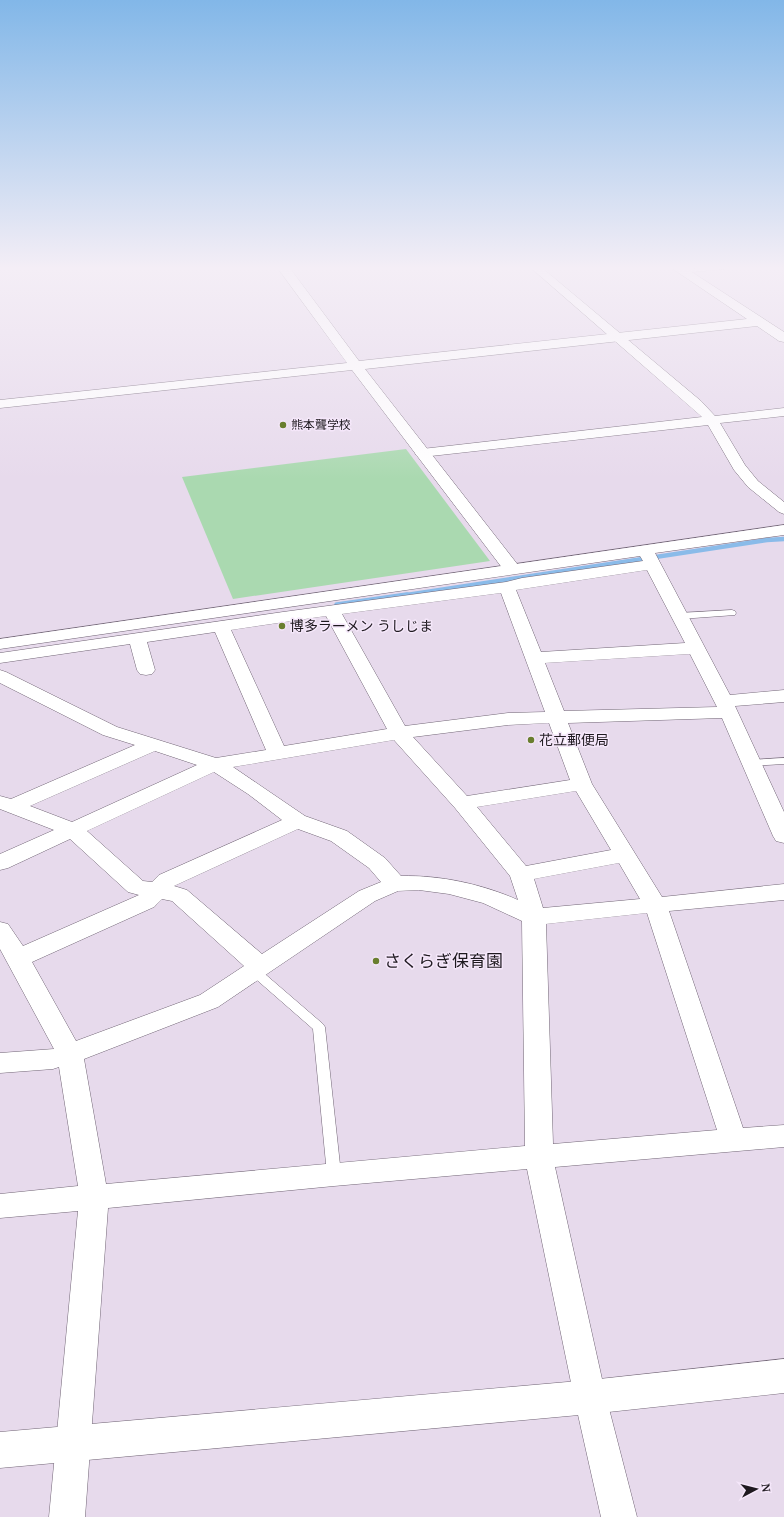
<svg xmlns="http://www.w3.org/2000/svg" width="784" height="1517" viewBox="0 0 784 1517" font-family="'Noto Serif','Noto Sans JP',serif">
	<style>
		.green { fill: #aad9b0 }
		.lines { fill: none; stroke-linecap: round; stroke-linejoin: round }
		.stream-far1 { stroke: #8abbe9; stroke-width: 4.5 }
		.stream { stroke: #8abbe9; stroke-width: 5.5 }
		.lane-casing { stroke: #726676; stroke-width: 1 }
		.street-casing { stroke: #726676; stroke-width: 1 }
		.secondary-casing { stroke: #726676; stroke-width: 1 }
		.lane { fill: #fff; fill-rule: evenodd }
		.street { fill: #fff; fill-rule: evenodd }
		.secondary { fill: #fff; fill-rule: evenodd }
		.poi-dot { fill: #697e2e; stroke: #f5e7fa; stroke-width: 1.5 }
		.labels { text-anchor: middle; stroke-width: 3; stroke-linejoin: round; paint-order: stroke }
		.far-poi-label { font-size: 12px; fill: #1e191f; stroke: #f5e7fa; text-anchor: start }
		.poi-label { font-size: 14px; fill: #1e191f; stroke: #f5e7fa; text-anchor: start }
		.near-poi-label { font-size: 17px; fill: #1e191f; stroke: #f5e7fa; text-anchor: start }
	</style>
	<rect width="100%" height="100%" fill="#e7daec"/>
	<polygon class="green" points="406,449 490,561 233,599 182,477"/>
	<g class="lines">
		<polyline class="stream-far1" points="400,596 767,540 784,539"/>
		<polyline class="stream" points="337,605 407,595"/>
		<g class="lane-casing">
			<g id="lane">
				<polygon points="708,267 727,267 724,269 682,273 679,271"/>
				<polygon points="732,610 735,611 736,613 735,615 680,619 676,616 680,613"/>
				<polygon points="784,758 784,764 751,766 746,763 751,760"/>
				<polygon points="254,967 258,968 323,1024 325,1027 341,1174 339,1178 334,1180 329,1178 327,1174 313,1029 250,974 248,971 250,968"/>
			</g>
		</g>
		<g class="street-casing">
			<g id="street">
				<polygon points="530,267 541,267 701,401 715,416 784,408 784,416 720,423 745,465 758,481 784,502 784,514 779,512 748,487 734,470 708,425 422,457 417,456 415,453 417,450 422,449 702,417"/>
				<path d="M784,525V535L655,553L730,695L784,690V702L735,706L784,812V843L776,841L773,836L722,718L568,723L592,784L662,897L784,884V900L669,911L743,1128L784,1125V1147L555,1167L606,1397L637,1517H601L574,1397L527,1169L334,1186L108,1208L85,1517H49L78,1211L0,1218V1194L78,1186L59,1067L53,1069L0,1073V1053L54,1049L0,949V922L8,924L23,946L139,895L128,892L70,839L8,868L0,870V854L54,830L0,809V796L11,799L135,745L103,735L0,683V670L6,672L117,727L216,758L266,750L215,632L147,642L155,670L152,674L146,675L140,674L137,670L130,644L0,663V653L283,612L506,582L522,578L643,561L640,556L0,649V639ZM647,570L685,643L541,652L516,590ZM501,593L545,712L508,713L405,726L342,614ZM326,616L387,729L284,746L231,630ZM690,654L717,707L564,711L545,663ZM549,723L570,780L467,796L413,737L508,725ZM394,740L455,808L510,876L518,900C482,884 440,875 401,876L385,858L347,831L305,816L233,767ZM155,751L197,765L72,822L30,806ZM214,772L248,794L282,820L159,875L152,882L143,881L87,831ZM576,791L611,850L526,866L477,807ZM298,829L331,841L369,868L381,882L359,891L262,954L187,890L174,886ZM619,863L640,899L543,908L534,879ZM419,890L449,894L483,903L522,921L525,1146L106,1184L84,1059L218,1007L375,901L398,891ZM162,899L172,901L244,966L200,995L76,1041L32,962L154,907ZM647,913L717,1130L553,1144L546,924Z"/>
			</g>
		</g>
		<g class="secondary-casing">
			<g id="secondary">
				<polygon points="277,267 289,267 359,361 747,319 670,267 684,267 784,332 784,342 779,341 757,326 365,369 518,565 521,569 518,573 512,574 506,573 352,370 0,408 0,400 347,363"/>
				<polygon points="784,1359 784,1393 590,1414 0,1468 0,1432 590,1380"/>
			</g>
		</g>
		<use href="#lane" class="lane"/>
		<use href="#street" class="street"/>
		<use href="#secondary" class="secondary"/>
	</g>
	<linearGradient id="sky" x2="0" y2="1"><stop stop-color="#82b7e8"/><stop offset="0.56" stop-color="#f4eef6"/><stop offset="1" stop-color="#f4eef6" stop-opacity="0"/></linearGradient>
	<rect width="784" height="479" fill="url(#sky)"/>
	<g class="poi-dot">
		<circle cx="283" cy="425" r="4"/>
		<circle cx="282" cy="626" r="4"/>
		<circle cx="531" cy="740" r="4"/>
		<circle cx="376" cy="961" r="4"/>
	</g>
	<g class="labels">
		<g class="far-poi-label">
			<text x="291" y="429">熊本聾学校</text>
		</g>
		<g class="poi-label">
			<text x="290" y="631">博多ラーメン うしじま</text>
			<text x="539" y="745">花立郵便局</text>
		</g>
		<g class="near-poi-label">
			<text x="384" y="967">さくらぎ保育園</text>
		</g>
	</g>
	<g transform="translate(756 1489) rotate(83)" stroke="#f5e7fa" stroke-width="3" paint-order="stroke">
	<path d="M0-3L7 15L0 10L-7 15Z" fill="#1e191f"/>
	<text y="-6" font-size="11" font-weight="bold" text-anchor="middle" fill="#1e191f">N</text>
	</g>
</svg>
